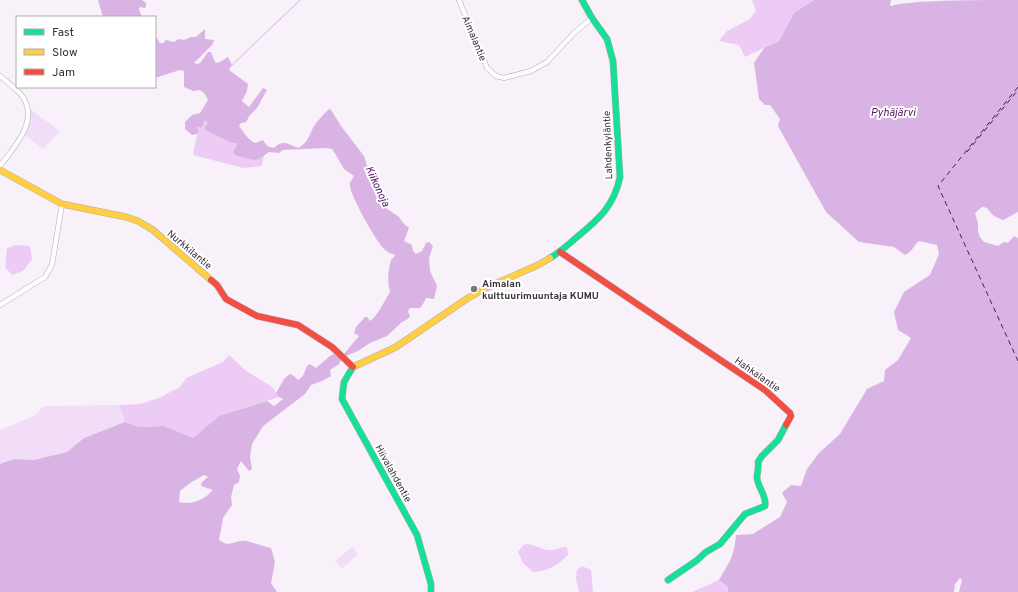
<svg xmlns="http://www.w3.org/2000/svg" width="1018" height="592" viewBox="0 0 1018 592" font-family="Overpass,sans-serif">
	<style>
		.green { fill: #f1ddf7 }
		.forest { fill: #ecccf5 }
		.water { fill: #d8b3e4; fill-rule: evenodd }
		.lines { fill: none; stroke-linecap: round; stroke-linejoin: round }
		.stream { stroke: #d8b3e4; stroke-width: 1 }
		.ferry { stroke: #521462; stroke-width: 1; stroke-dasharray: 5 4; stroke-linecap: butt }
		.street-casing { stroke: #b1acb2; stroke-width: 5.5 }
		.fast-casing { stroke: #b1acb2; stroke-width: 7 }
		.slow-casing { stroke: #b1acb2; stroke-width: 7 }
		.jam-casing { stroke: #b1acb2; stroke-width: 7 }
		.street { stroke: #fefdfe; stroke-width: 4.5 }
		.fast { stroke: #16e098; stroke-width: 6 }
		.slow { stroke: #ffcf43; stroke-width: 6 }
		.jam { stroke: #f24e42; stroke-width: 6 }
		.poi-dot { fill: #7b757c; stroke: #fff; stroke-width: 1.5 }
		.labels { text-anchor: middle; stroke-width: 4; stroke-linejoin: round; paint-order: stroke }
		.street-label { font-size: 10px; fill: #373238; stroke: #fff }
		.poi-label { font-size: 10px; font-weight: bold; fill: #373238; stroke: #fff; text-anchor: start }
		.water-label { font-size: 11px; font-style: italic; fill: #521462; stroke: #fff }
	</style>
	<rect width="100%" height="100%" fill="#f8f1fa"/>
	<g class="green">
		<polygon points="26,106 60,131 43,149 23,133 27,124"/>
		<polygon points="119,405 125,422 84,438 67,452 34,460 14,459 0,464 0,430 34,416 44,406"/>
		<polygon points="352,547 358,554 342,569 335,561"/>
	</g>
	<g class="forest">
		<polygon points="752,0 814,0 794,13 779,41 745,57 739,45 719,41 727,31 750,19 756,11"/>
		<polygon points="204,120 238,143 238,145 259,159 264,155 262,166 243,168 193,155 197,134 199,131 197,127 202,128 203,127"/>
		<polygon points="16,245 30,246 32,259 23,271 12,275 5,267 7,248"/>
		<polygon points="229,355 245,370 272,387 279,397 219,416 193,438 164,426 139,427 125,422 119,405 140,404 159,398 180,387 186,378 223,362"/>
		<path d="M527,544C534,545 540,548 547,550C553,551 561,547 567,547L568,555C556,566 549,571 533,572L523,563L518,552L523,545Z"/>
		<polygon points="582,566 591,570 593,592 579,592 576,579 577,570"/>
		<polygon points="719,580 728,587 728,592 692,592"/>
	</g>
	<g class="water">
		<polygon points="98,0 142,0 146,3 146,7 144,8 140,7 139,9 142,17 103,17"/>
		<path d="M814,0H891L890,5L891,6C901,3 909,3 919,2C952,0 985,0 1018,0V212L1003,220C999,218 995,217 993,215C988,211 989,207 982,207L975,213L978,223V232L980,237L984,242L998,246L1004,242L1008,243L1014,236L1018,238V592H959L962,580L960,578L955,584L954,592H728V587L719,580C730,561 734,557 736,535L753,534L780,517L787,502L782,493L791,485L801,486L807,469L819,453L840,434L867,389L884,381L885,370L898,360L911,338L898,330L894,312L904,292L930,275L939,254L937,245L919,241C913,246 913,251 905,255L894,247L859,242L826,212L778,126L780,119L770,105H765L759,99L754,63L764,48L779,41L794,13Z"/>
		<path d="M205,29V39L214,40L212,45L194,63L198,64L201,62L208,52H211L215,62L218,63L228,57L232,65L229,70L248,84L247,91L242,101L249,107L263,88L267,90L257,108L250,115L246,122L241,123L239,126C243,131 249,141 255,143L263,140L267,146L274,148C282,139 289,144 298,148C308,142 307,140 312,130C315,123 323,115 329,109L331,110L341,126L364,156L376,195L383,202L386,208L399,217L404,224L409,228L404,241L412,245L413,251L416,254L422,251L426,243L429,242L433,246L429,258L430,271L437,286L434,299L426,298L423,304L420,308H410L408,311L410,317L406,320L402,322L387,336L370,343L358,351L346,356L341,360L339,364L330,370L331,376L322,381L311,385L305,394L263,426L252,444L250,457L252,469L249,471L241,461L237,469L240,476L239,482L234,485L231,497L232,505L223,518L219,540C231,549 235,539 246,541C254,543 263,546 271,548L275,562L271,583L277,592H0V464L14,459L34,460L67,452L84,438L125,422L139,427L164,426L193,438L219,416L267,401L274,406L283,399L279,397L276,393L284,379L290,374L294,376L298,380L303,376L307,366L310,364L316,368L330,356L334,354L338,357L344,354L359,336L354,333L356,327L365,317H367L370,321C377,317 385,300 390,292C387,281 388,271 391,260L394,257L395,255C391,254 387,252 384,249C376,241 351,197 350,186C349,182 352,180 354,176L344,169L336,155L332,149L326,148L283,150L279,153L269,152L259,159L253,160L235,155L233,152L238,143H232L205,130V127L208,123L206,121H204L203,126L202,128L197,127L199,131L197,134L192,135L185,129V122L192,115L200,113L208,100L205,94L200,90L193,91L184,87V71L180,70L155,78V35L160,43H163L166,40L174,42L179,39L184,40L191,37H196ZM204,475L208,477L202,482L201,486L213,490C204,500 192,505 179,502L180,491L190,483Z"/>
	</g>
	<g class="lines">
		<polyline class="stream" points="232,65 300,0"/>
		<g class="ferry">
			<polyline points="1018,87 938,186 1018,361"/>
			<polyline points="967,152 1018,90"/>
		</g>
		<g class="street-casing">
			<g id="street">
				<polyline points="459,0 487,68 496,76 504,78 531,71 547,62 574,33 592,18"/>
				<path d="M0,76C7,82 17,89 23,97C39,122 14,147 0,166"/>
				<polyline points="0,305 45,277 52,265 62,204"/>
			</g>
		</g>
		<g class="fast-casing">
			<g id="fast">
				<path d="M550,258C560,252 568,245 577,237C599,219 614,206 620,177L613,61L607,39L592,18L582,0"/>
				<polyline points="353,367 344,382 342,399 417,535 431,584 431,592"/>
				<path d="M668,580L696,561L706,552L720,544L745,514L765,506C767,496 758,488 757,478C757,473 759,468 758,462L762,456L778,440L786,425"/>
			</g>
		</g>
		<g class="slow-casing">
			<g id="slow">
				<polyline points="0,170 62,204 126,217 138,221 153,230 211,280"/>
				<polyline points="353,367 396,347 468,298 486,288 538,265 550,258"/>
			</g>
		</g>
		<g class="jam-casing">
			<g id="jam">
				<polyline points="560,252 765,390 790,413 791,416 786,425"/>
				<polyline points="211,280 217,285 226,299 257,316 298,325 332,347 353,367"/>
			</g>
		</g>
		<use href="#street" class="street"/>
		<use href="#fast" class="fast"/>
		<use href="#slow" class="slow"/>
		<use href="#jam" class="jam"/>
	</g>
	<circle class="poi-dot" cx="474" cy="289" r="4"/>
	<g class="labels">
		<g class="street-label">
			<text transform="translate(475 38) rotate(67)" y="4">Aimalantie</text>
			<text transform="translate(607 145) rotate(-92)" y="4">Lahdenkyläntie</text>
			<text transform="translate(190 249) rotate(40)" y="4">Nurkkilantie</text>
			<text transform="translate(758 374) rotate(35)" y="4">Hahkalantie</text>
			<text transform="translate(394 473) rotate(61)" y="4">Hiivalahdentie</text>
		</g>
		<g class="poi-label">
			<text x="482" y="287">Aimalan<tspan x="482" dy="12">kulttuurimuuntaja KUMU</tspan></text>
		</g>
		<g class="water-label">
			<text x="893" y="116">Pyhäjärvi</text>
			<text transform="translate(378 186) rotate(65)" y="4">Kiikonoja</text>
		</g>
	</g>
	<rect x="16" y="16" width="140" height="72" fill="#ffffff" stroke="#afadaf"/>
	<rect x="24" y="29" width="20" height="6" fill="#16e098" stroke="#afadaf"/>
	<text x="52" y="36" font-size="12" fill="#373238">Fast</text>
	<rect x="24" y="49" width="20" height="6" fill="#ffcf43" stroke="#afadaf"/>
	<text x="52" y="56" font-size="12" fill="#373238">Slow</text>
	<rect x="24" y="69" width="20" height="6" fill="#f24e42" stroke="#afadaf"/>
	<text x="52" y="76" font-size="12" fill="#373238">Jam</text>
</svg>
